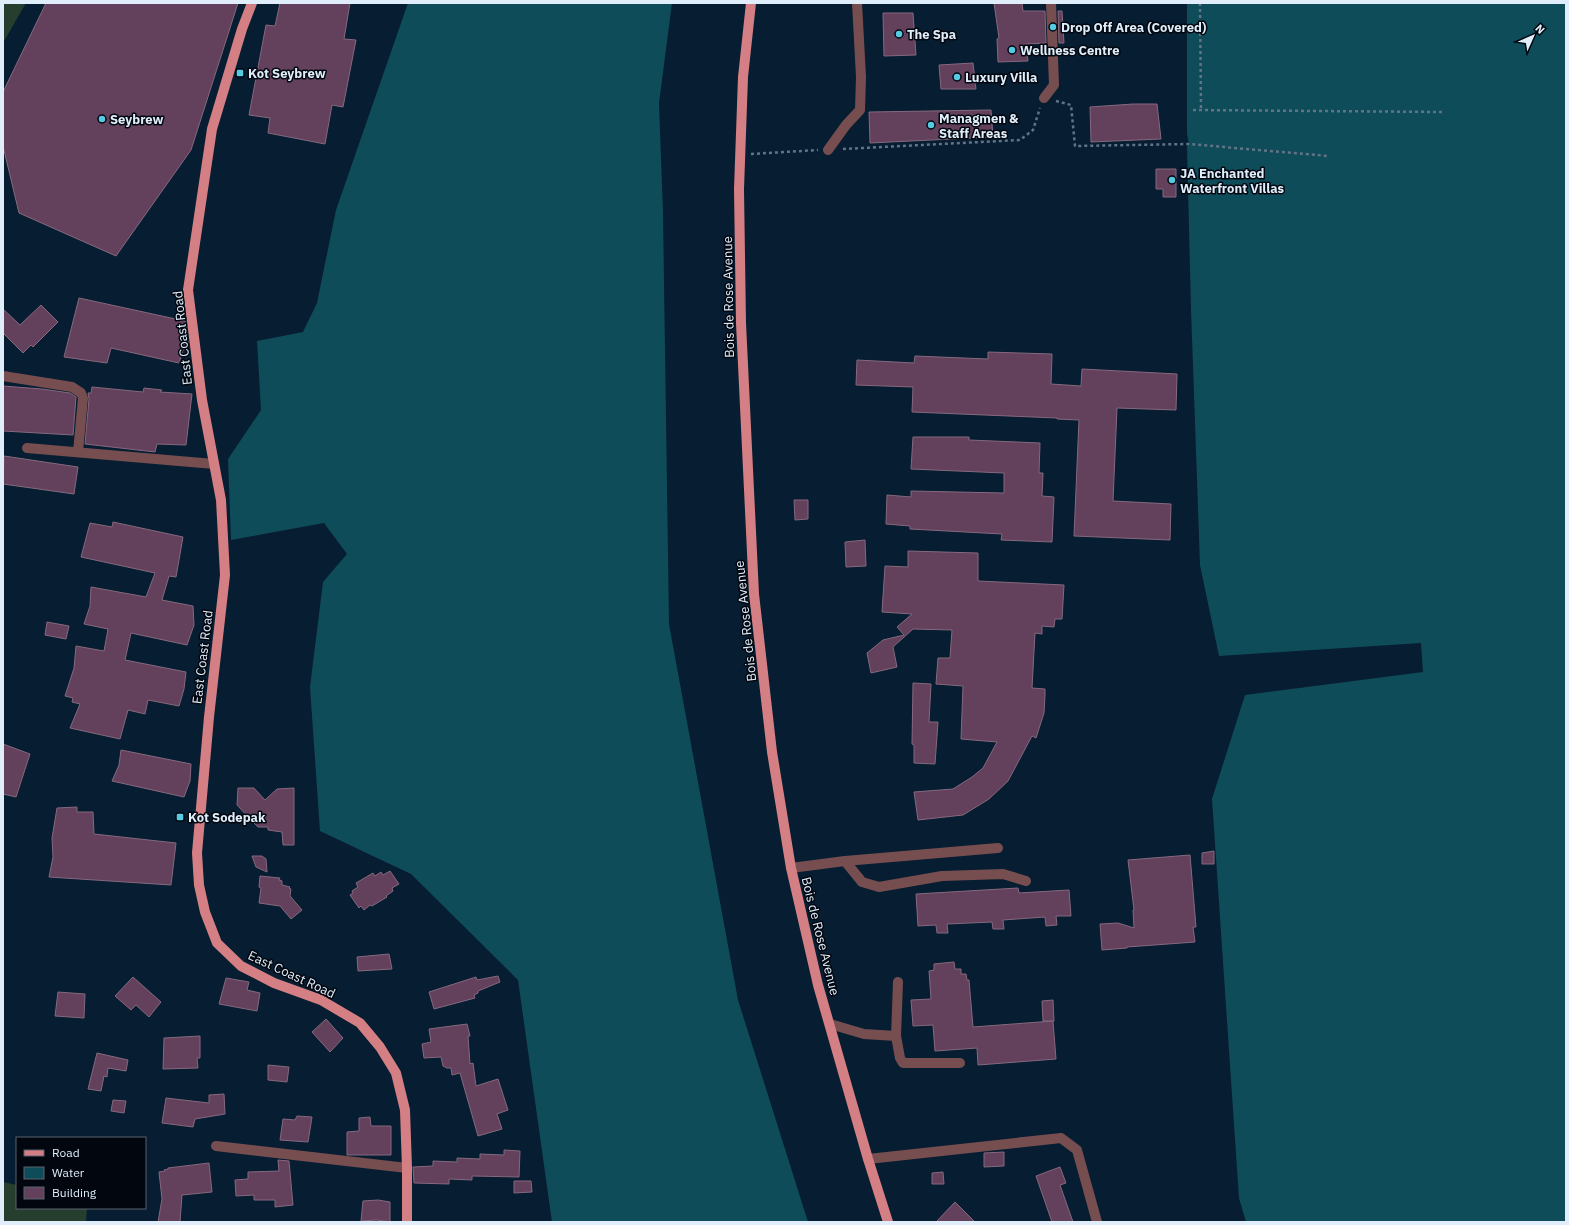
<svg xmlns="http://www.w3.org/2000/svg" width="1569" height="1225" viewBox="0 0 1569 1225" font-family="'IBM Plex Sans',sans-serif">
	<style>
		.green { fill: #263e2e }
		.water { fill: #0f4c5a }
		.building { fill: #63405c; stroke: #85697e }
		.lines { fill: none; stroke-linecap: round; stroke-linejoin: round }
		.path { stroke: #617486; stroke-width: 2.5; stroke-dasharray: 3 3; stroke-linecap: butt }
		.minor { stroke: #774e50; stroke-width: 10 }
		.major { stroke: #d47f83; stroke-width: 10 }
		.poi-dot { fill: #55cae0; stroke: #02070f; stroke-width: 1.5 }
		.labels { text-anchor: middle; stroke-width: 3; stroke-linejoin: round; paint-order: stroke }
		.poi-label { font-size: 13px; font-weight: bold; fill: #e0eefc; stroke: #02070f; text-anchor: start }
		.street-label { font-size: 13px; fill: #e0eefc; stroke: #02070f }
	</style>
	<rect width="100%" height="100%" fill="#071d31"/>
	<g class="green">
		<polygon points="3,3 26,3 3,43"/>
		<polygon points="3,1182 17,1185 17,1208 87,1208 86,1222 3,1222"/>
	</g>
	<g class="water">
		<polygon points="408,3 672,3 659,103 663,213 669,624 738,1000 808,1222 552,1222 518,980 411,874 320,831 310,687 323,582 347,554 324,523 231,540 228,459 261,410 257,341 303,332 317,303 336,210"/>
		<polygon points="1187,3 1566,3 1566,1222 1246,1222 1239,1198 1212,799 1245,695 1423,672 1421,643 1219,656 1200,565 1191,309 1187,146 1189,144 1187,134"/>
	</g>
	<g class="building">
		<polygon points="46,3 238,3 191,150 116,256 19,213 3,146 3,92"/>
		<polygon points="280,3 350,3 344,39 356,40 343,107 332,105 325,144 268,133 270,118 249,115 266,25 275,26"/>
		<polygon points="994,3 1022,3 1023,11 1045,11 1046,43 1026,44 1028,61 998,62 997,39 999,38"/>
		<polygon points="1058,11 1062,11 1064,43 1059,43"/>
		<polygon points="883,13 913,13 916,55 884,56"/>
		<polygon points="973,63 976,89 941,89 939,65"/>
		<polygon points="1133,104 1157,104 1161,139 1091,142 1090,107"/>
		<polygon points="991,110 993,137 870,143 869,112"/>
		<polygon points="1156,169 1176,169 1176,197 1163,197 1163,189 1156,189"/>
		<polygon points="79,298 185,321 188,343 185,350 183,350 179,363 111,348 107,363 64,357"/>
		<polygon points="41,305 58,322 33,347 31,345 23,353 3,333 3,309 20,325"/>
		<polygon points="988,352 1052,354 1051,384 1081,386 1082,369 1177,374 1176,410 1117,408 1113,501 1171,504 1170,540 1074,536 1079,420 1057,419 1057,418 912,412 913,387 856,385 857,360 914,363 915,356 988,359"/>
		<polygon points="3,386 42,389 70,393 76,397 73,435 3,431"/>
		<polygon points="92,387 143,392 144,388 162,390 160,392 192,394 186,445 157,444 155,452 85,444 89,399 88,393 91,393"/>
		<polygon points="913,437 969,437 969,440 1040,443 1039,473 1043,473 1042,496 1054,497 1052,542 1001,540 1002,534 910,529 910,526 886,524 887,495 911,497 911,491 1004,493 1004,473 911,469"/>
		<polygon points="4,456 78,467 74,494 3,484"/>
		<polygon points="794,500 808,500 808,519 795,520"/>
		<polygon points="113,522 183,537 176,577 169,576 162,600 193,606 194,625 187,645 131,633 125,660 186,672 184,689 179,706 148,700 145,714 128,710 120,739 70,728 80,704 72,702 73,698 65,696 74,668 76,646 104,651 108,629 84,624 90,606 91,587 146,597 155,573 81,557 90,523 112,527"/>
		<polygon points="865,540 866,566 846,567 845,542"/>
		<polygon points="908,551 978,553 978,581 1064,585 1062,619 1055,619 1054,627 1042,626 1042,634 1035,633 1032,688 1045,689 1045,695 1044,713 1036,738 1032,736 1008,781 989,799 963,815 918,820 914,792 953,789 972,777 983,768 997,742 961,739 963,686 936,684 938,658 950,658 952,630 913,629 893,647 897,667 871,673 867,653 883,640 904,635 897,627 912,614 882,612 885,566 908,567"/>
		<polygon points="47,622 69,626 66,639 45,635"/>
		<polygon points="913,683 931,684 929,722 938,722 935,764 914,763 914,745 912,744"/>
		<polygon points="3,744 30,754 16,797 3,794"/>
		<polygon points="121,750 191,764 190,781 184,797 112,781 119,765"/>
		<polygon points="238,788 254,788 265,800 277,789 294,788 294,845 283,845 282,832 268,830 268,827 258,827 250,819 237,805"/>
		<polygon points="77,807 77,812 93,812 94,834 176,843 171,885 49,877 53,857 52,838 57,808"/>
		<polygon points="1214,851 1214,864 1202,864 1202,853"/>
		<polygon points="1190,855 1196,927 1193,927 1195,942 1127,947 1127,948 1102,950 1100,924 1118,923 1134,928 1133,910 1134,910 1128,860"/>
		<polygon points="252,856 262,856 266,859 267,872 256,867"/>
		<polygon points="390,871 399,884 392,888 393,891 386,896 387,897 372,906 370,905 364,910 361,906 359,908 350,895 353,893 352,891 358,887 356,883 373,873 375,876 381,872 383,875"/>
		<polygon points="260,876 280,878 279,880 282,881 282,885 290,887 289,888 291,889 290,896 302,910 291,919 280,906 259,903 261,888 259,887"/>
		<polygon points="1018,888 1019,893 1069,890 1071,916 1056,916 1057,925 1046,926 1045,917 1003,920 1004,929 993,929 992,922 947,924 948,933 937,933 936,925 918,926 916,894"/>
		<polygon points="389,954 392,969 358,971 357,957"/>
		<polygon points="954,962 955,969 961,969 961,974 966,974 967,980 969,980 973,1027 1053,1021 1056,1059 978,1065 977,1048 935,1051 933,1025 913,1026 911,1000 931,999 929,971 934,970 934,964"/>
		<polygon points="498,976 500,982 478,991 478,993 474,995 475,998 434,1009 429,992 476,977 477,980"/>
		<polygon points="133,977 161,1002 149,1017 136,1005 131,1010 115,996"/>
		<polygon points="226,978 249,982 247,990 260,993 257,1011 219,1004"/>
		<polygon points="58,992 85,994 84,1018 55,1016"/>
		<polygon points="1053,1000 1054,1021 1043,1021 1042,1001"/>
		<polygon points="326,1019 343,1038 330,1052 312,1032"/>
		<polygon points="467,1024 470,1036 468,1036 470,1064 473,1063 476,1086 498,1079 508,1110 497,1114 502,1129 478,1136 460,1073 452,1075 451,1068 447,1068 443,1066 441,1057 424,1058 422,1044 431,1042 429,1029"/>
		<polygon points="200,1036 200,1058 197,1058 198,1068 163,1069 164,1038"/>
		<polygon points="97,1053 128,1060 126,1071 108,1068 107,1077 104,1076 101,1091 88,1089"/>
		<polygon points="268,1065 289,1067 287,1082 268,1080"/>
		<polygon points="224,1094 225,1114 195,1119 193,1127 162,1123 166,1098 209,1103 209,1095"/>
		<polygon points="113,1100 126,1101 124,1113 111,1111"/>
		<polygon points="297,1116 312,1117 308,1142 280,1140 283,1119 295,1120"/>
		<polygon points="370,1117 371,1126 391,1126 391,1155 347,1155 347,1132 359,1131 359,1118"/>
		<polygon points="504,1150 520,1151 519,1177 472,1176 472,1180 449,1179 449,1184 414,1183 413,1167 433,1166 433,1161 457,1162 457,1158 480,1159 480,1154 504,1155"/>
		<polygon points="1004,1152 1004,1166 984,1167 984,1153"/>
		<polygon points="278,1160 289,1161 293,1205 275,1207 275,1200 254,1200 254,1195 236,1196 235,1180 248,1179 248,1172 279,1171"/>
		<polygon points="209,1163 212,1192 182,1195 180,1222 158,1222 162,1199 159,1172 165,1171 164,1170 168,1169 168,1168"/>
		<polygon points="1060,1167 1066,1183 1060,1185 1073,1222 1052,1222 1036,1176"/>
		<polygon points="943,1172 944,1184 932,1184 932,1173"/>
		<polygon points="514,1181 531,1181 532,1192 514,1193"/>
		<polygon points="378,1200 390,1202 390,1222 377,1220 361,1221 363,1201"/>
		<polygon points="955,1202 975,1222 936,1222"/>
	</g>
	<g class="lines">
		<g class="path">
			<polyline points="1200,3 1201,110"/>
			<polyline points="1056,101 1071,105 1075,146 1189,144 1328,156"/>
			<polyline points="1193,110 1442,112"/>
			<polyline points="843,149 1020,140 1033,130 1040,108"/>
			<polyline points="751,154 818,150"/>
		</g>
		<g class="minor">
			<polyline points="1044,98 1054,85 1051,3"/>
			<polyline points="828,150 846,125 860,110 861,77 857,3"/>
			<polyline points="3,376 72,387 81,393 83,398 78,452"/>
			<polyline points="27,448 214,464"/>
			<polyline points="845,861 862,882 879,887 942,876 1003,874 1026,881"/>
			<polyline points="791,868 845,861 998,848"/>
			<polyline points="830,1024 864,1034 896,1036 898,982"/>
			<polyline points="896,1036 900,1058 903,1063 960,1063"/>
			<polyline points="216,1146 407,1168"/>
			<polyline points="868,1159 1061,1138 1077,1150 1097,1222"/>
		</g>
		<g class="major">
			<polyline points="252,3 242,29 212,129 188,290 202,400 221,500 225,575 209,717 197,853 199,885 205,912 217,943 241,966 274,983 321,1000 360,1023 380,1047 396,1073 405,1110 407,1168 407,1222"/>
			<polyline points="751,3 743,77 739,189 741,323 754,594 772,752 791,868 818,985 868,1159 888,1222"/>
		</g>
	</g>
	<g class="poi-dot">
		<circle cx="1053" cy="27" r="4"/>
		<circle cx="899" cy="34" r="4"/>
		<circle cx="1012" cy="50" r="4"/>
		<rect x="236" y="69" width="8" height="8" rx="2"/>
		<circle cx="957" cy="77" r="4"/>
		<circle cx="102" cy="119" r="4"/>
		<circle cx="931" cy="125" r="4"/>
		<circle cx="1172" cy="180" r="4"/>
		<rect x="176" y="813" width="8" height="8" rx="2"/>
	</g>
	<g class="labels">
		<g class="poi-label">
			<text x="1061" y="32">Drop Off Area (Covered)</text>
			<text x="907" y="39">The Spa</text>
			<text x="1020" y="55">Wellness Centre</text>
			<text x="248" y="78">Kot Seybrew</text>
			<text x="965" y="82">Luxury Villa</text>
			<text x="939" y="123">Managmen &amp;<tspan x="939" dy="15">Staff Areas</tspan></text>
			<text x="110" y="124">Seybrew</text>
			<text x="1180" y="178">JA Enchanted<tspan x="1180" dy="15">Waterfront Villas</tspan></text>
			<text x="188" y="822">Kot Sodepak</text>
		</g>
		<g class="street-label">
			<text transform="translate(728 297) rotate(-91)" y="5">Bois de Rose Avenue</text>
			<text transform="translate(182 338) rotate(-96)" y="5">East Coast Road</text>
			<text transform="translate(745 621) rotate(-96)" y="5">Bois de Rose Avenue</text>
			<text transform="translate(202 657) rotate(-83)" y="5">East Coast Road</text>
			<text transform="translate(821 936) rotate(76)" y="5">Bois de Rose Avenue</text>
			<text transform="translate(292 974) rotate(25)" y="5">East Coast Road</text>
		</g>
	</g>
	<rect width="1569" height="1225" fill="none" stroke="#e0eefc" stroke-width="8"/>
	<rect x="16" y="1137" width="130" height="72" fill="#02070f" stroke="#5b636e"/>
	<rect x="24" y="1150" width="20" height="6" fill="#d47f83" stroke="#5b636e"/>
	<text x="52" y="1157" font-size="12" fill="#e0eefc">Road</text>
	<rect x="24" y="1167" width="20" height="12" fill="#0f4c5a" stroke="#5b636e"/>
	<text x="52" y="1177" font-size="12" fill="#e0eefc">Water</text>
	<rect x="24" y="1187" width="20" height="12" fill="#63405c" stroke="#5b636e"/>
	<text x="52" y="1197" font-size="12" fill="#e0eefc">Building</text>
	<g transform="translate(1533 36) rotate(45)" stroke="#02070f" stroke-width="3" paint-order="stroke">
	<path d="M0-3L7 15L0 10L-7 15Z" fill="#e0eefc"/>
	<text y="-6" font-size="11" font-weight="bold" text-anchor="middle" fill="#e0eefc">N</text>
	</g>
</svg>
